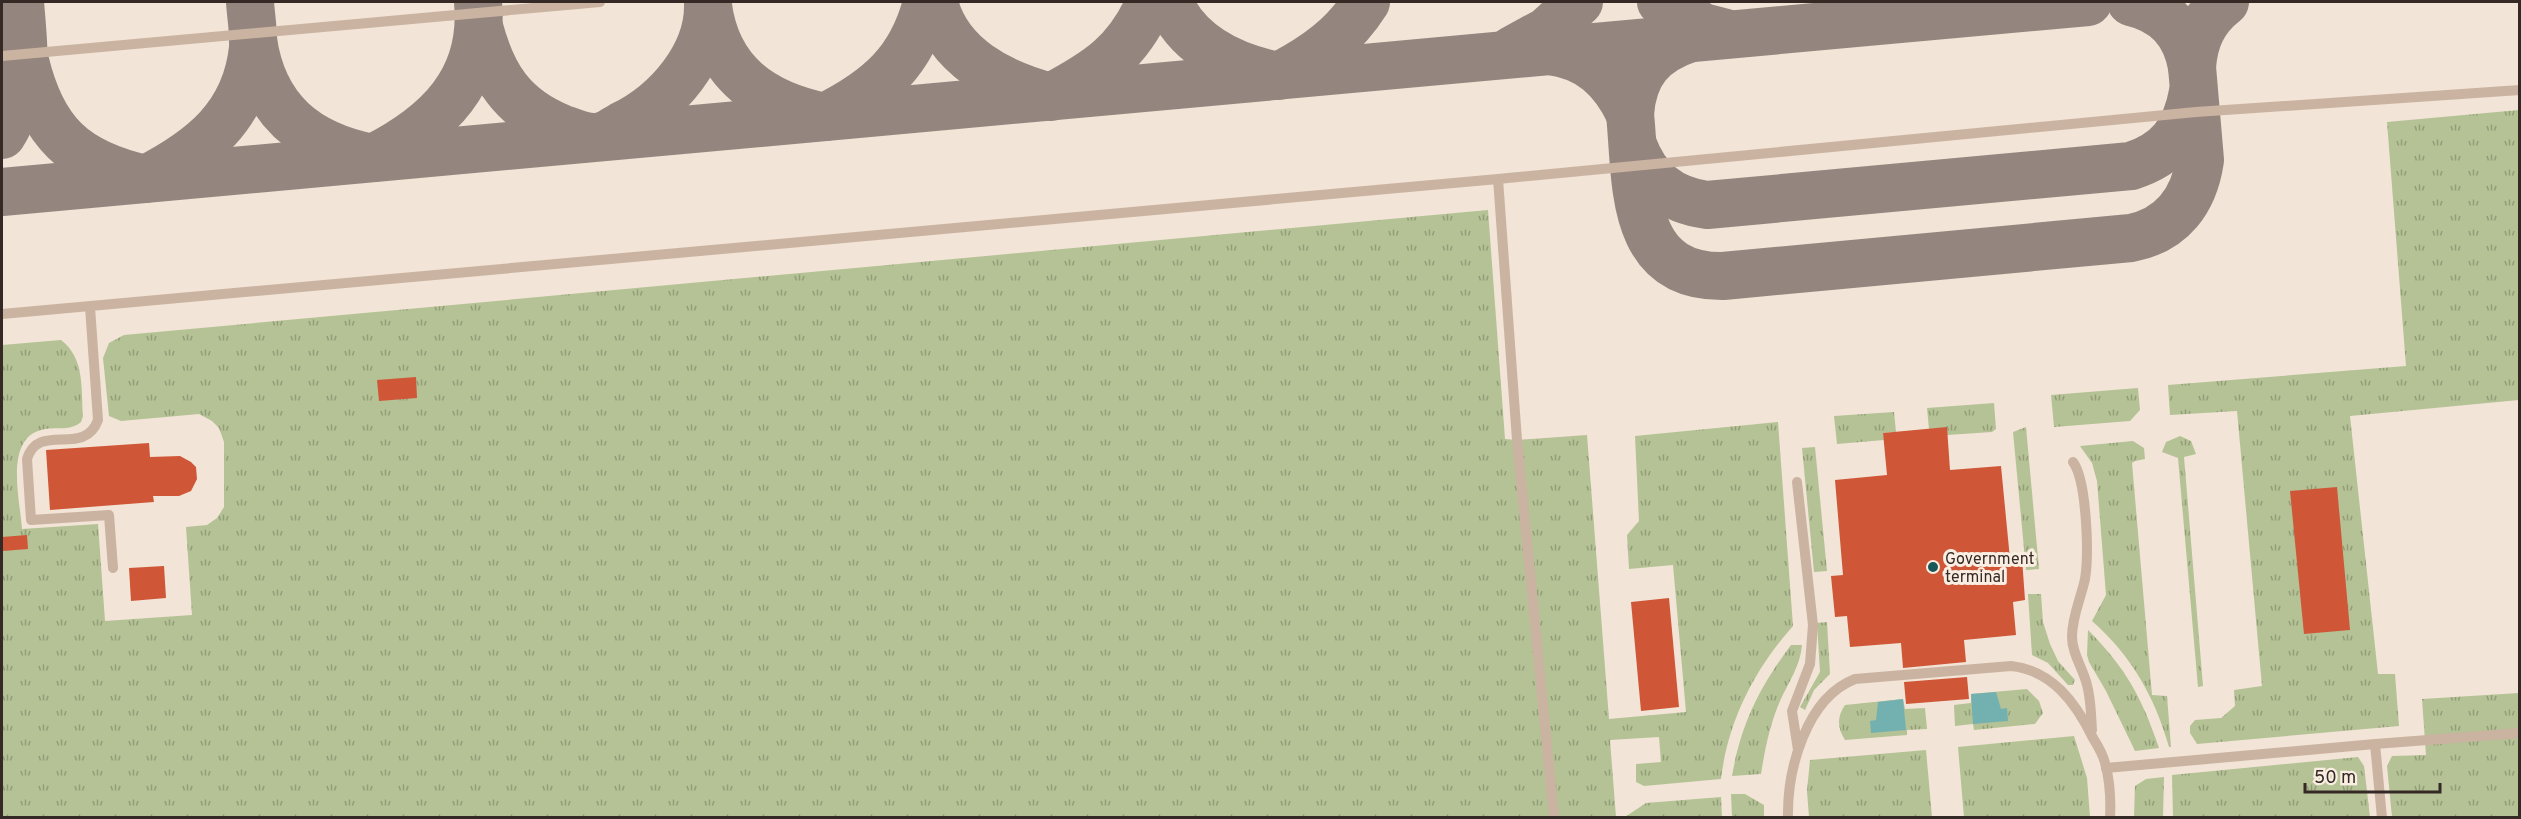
<svg xmlns="http://www.w3.org/2000/svg" width="2521" height="819" viewBox="0 0 2521 819" font-family="Overpass,sans-serif">
	<style>
		.grass { fill: url(#grass-tufts) }
		.water { fill: #73b1b1 }
		.lines { fill: none; stroke-linecap: round; stroke-linejoin: round }
		.taxiway { stroke: #94867e; stroke-width: 48 }
		.building { fill: #cf5737 }
		.service { stroke: #cbb3a1; stroke-width: 10 }
		.poi-dot { fill: #185759; stroke: #faeee2; stroke-width: 2 }
		.labels { text-anchor: middle; stroke-width: 6; stroke-linejoin: round; paint-order: stroke }
		.poi-label { font-size: 16px; fill: #352925; stroke: #faeee2; text-anchor: start }
	</style>
	<defs>
		<pattern id="grass-tufts" width="24" height="20" patternUnits="userSpaceOnUse" patternTransform="scale(1.5)"><rect width="24" height="20" fill="#b4c295"/><path d="M3 7l-1-3M5 7V3M7 7l1-3M15 17l-1-3M17 17v-4M19 17l1-3" fill="none" stroke="#939e79"/></pattern>
	</defs>
	<rect width="100%" height="100%" fill="#f2e4d6"/>
	<g class="grass">
		<polygon points="2519,110 2519,400 2350,416 2378,674 2395,674 2399,726 2197,744 2190,733 2190,726 2195,720 2221,718 2235,706 2234,690 2262,686 2237,411 2170,415 2168,385 2406,366 2387,122"/>
		<path d="M1488,210L1505,439L1517,440L1587,435L1609,719L1686,712L1673,565L1629,569L1627,535L1639,521L1635,436L1778,422L1793,626C1754,670 1728,721 1721,779L1644,786L1636,782V764L1661,762L1659,737L1610,740L1616,817L2,818V345L61,340C85,358 81,389 83,416L81,422C71,431 57,427 45,429C3,436 20,499 22,529L98,524L105,621L192,615L186,527L207,525L217,518L224,507V442L219,428L212,421L199,414L121,421L109,416L103,358L109,343L124,335Z"/>
		<polygon points="2138,388 2140,410 2130,421 2054,427 2051,395"/>
		<polygon points="1994,403 1996,429 1992,432 1947,435 1929,429 1927,408"/>
		<polygon points="1894,412 1896,432 1883,433 1884,440 1837,444 1834,416"/>
		<polygon points="2026,427 2039,569 2026,570 2013,432"/>
		<polygon points="2180,436 2191,441 2196,454 2184,457 2203,686 2198,687 2178,458 2162,452 2166,442"/>
		<path d="M2133,441L2144,448L2145,459L2135,461L2132,463L2152,695L2167,696L2171,747H2169C2155,697 2131,655 2092,621L2106,595L2097,481L2092,463L2080,446Z"/>
		<polygon points="1815,447 1827,571 1814,572 1802,448"/>
		<polygon points="2028,594 2041,594 2043,622 2050,644 2058,661 2075,680 2073,685 2068,685 2048,663 2032,655"/>
		<polygon points="1827,622 1830,674 1814,690 1805,710 1800,707 1820,672 1817,623"/>
		<path d="M2088,630C2126,668 2142,698 2159,748L2135,751L2106,691L2089,662L2087,655Z"/>
		<path d="M1791,645H1802C1800,667 1789,681 1780,701C1770,724 1765,749 1761,774L1732,776C1741,724 1759,688 1791,645Z"/>
		<polygon points="2027,689 2039,701 2043,713 2035,724 1974,730 1973,724 1955,726 1954,705 1971,703 1971,694"/>
		<polygon points="2519,693 2519,817 2392,817 2387,766 2392,756 2426,755 2422,699"/>
		<path d="M1903,699L1905,709L1925,708L1927,729L1907,730V735L1845,740C1837,728 1837,716 1845,705Z"/>
		<polygon points="2074,736 2087,778 2090,817 1964,817 1958,747"/>
		<polygon points="1926,750 1932,817 1809,817 1807,791 1810,760"/>
		<polygon points="2358,757 2364,766 2370,817 2173,817 2172,775"/>
		<polygon points="2164,777 2163,817 2134,817 2135,786 2146,779"/>
		<polygon points="1731,794 1745,794 1764,805 1764,817 1732,817"/>
		<polygon points="1721,797 1722,817 1625,817 1646,803"/>
	</g>
	<g class="water">
		<polygon points="1996,692 2001,709 2007,708 2008,721 1973,724 1971,694"/>
		<polygon points="1903,699 1906,730 1871,733 1870,721 1876,720 1878,702"/>
	</g>
	<g class="lines">
		<g class="taxiway">
			<path d="M934,2C947,57 1001,84 1051,97C1098,72 1128,53 1150,2"/>
			<path d="M1169,2C1189,47 1233,67 1279,76C1315,57 1344,37 1366,2"/>
			<polyline points="1661,2 1703,27 1726,33"/>
			<path d="M2131,2C2166,10 2186,32 2192,67C2194,40 2203,19 2225,2"/>
			<path d="M708,6C717,73 762,104 825,117C879,90 912,61 927,2"/>
			<path d="M479,27C492,76 512,108 561,128C572,132 585,138 597,137C604,137 614,130 621,126C667,104 710,55 708,2"/>
			<path d="M253,40C263,110 306,145 373,158C438,125 485,80 478,2"/>
			<polyline points="1512,50 1547,31 1579,2"/>
			<path d="M1549,51C1589,56 1613,78 1630,114C1633,72 1652,51 1691,38"/>
			<path d="M25,61C42,132 74,163 146,179C202,150 246,116 253,48C254,33 251,17 250,2"/>
			<path d="M1630,114C1637,182 1628,277 1723,276L2131,238C2172,230 2194,201 2200,160L2192,67"/>
			<path d="M2,135C30,90 24,52 20,2"/>
			<path d="M1633,145C1646,180 1669,200 1707,205L2131,166C2169,154 2186,131 2193,92"/>
			<polyline points="2,192 2088,2"/>
		</g>
	</g>
	<g class="building">
		<polygon points="416,377 417,398 379,401 377,380"/>
		<polygon points="1947,427 1950,470 2001,466 2010,559 2022,558 2025,600 2013,602 2016,635 1964,640 1966,662 1903,668 1901,643 1850,647 1847,616 1835,617 1831,576 1843,575 1835,480 1887,475 1883,433"/>
		<polygon points="149,443 150,457 180,456 191,462 196,467 197,479 191,491 179,496 153,496 154,502 50,510 46,450"/>
		<polygon points="2337,487 2350,630 2304,634 2290,491"/>
		<polygon points="27,535 28,549 2,551 2,537"/>
		<polygon points="164,566 166,598 131,601 129,568"/>
		<polygon points="1669,598 1679,707 1641,711 1631,602"/>
		<polygon points="1967,677 1969,699 1906,704 1904,682"/>
	</g>
	<g class="lines">
		<g class="service">
			<polyline points="2,56 600,2"/>
			<polyline points="1498,179 1517,440 1554,818"/>
			<path d="M90,307L98,420C84,458 39,421 27,459L31,520L109,515L113,568"/>
			<polyline points="2,314 1498,179 2196,112 2520,90"/>
			<path d="M2073,462C2087,481 2089,555 2085,579C2081,598 2072,616 2072,637C2072,654 2083,668 2087,685C2091,699 2091,716 2092,730"/>
			<polyline points="1797,482 1813,625 1810,664 1792,711 1798,750"/>
			<polyline points="2106,768 2375,744"/>
			<path d="M1788,818C1787,770 1806,698 1855,679L2011,666C2052,670 2076,703 2093,738C2098,746 2103,754 2105,763C2110,781 2111,799 2110,818"/>
			<polyline points="2382,818 2375,744 2520,733"/>
		</g>
	</g>
	<circle class="poi-dot" cx="1933" cy="567" r="6"/>
	<g class="labels">
		<g class="poi-label">
			<text x="1945" y="564">Government<tspan x="1945" dy="18">terminal</tspan></text>
		</g>
	</g>
	<rect width="2521" height="819" fill="none" stroke="#352925" stroke-width="6"/>
	<path d="M2305 783v9h135v-9" fill="none" stroke="#352925" stroke-width="3"/>
	<text x="2314" y="783" font-size="18" fill="#352925" stroke="#faeee2" stroke-width="4.5" paint-order="stroke">50 m</text>
</svg>
